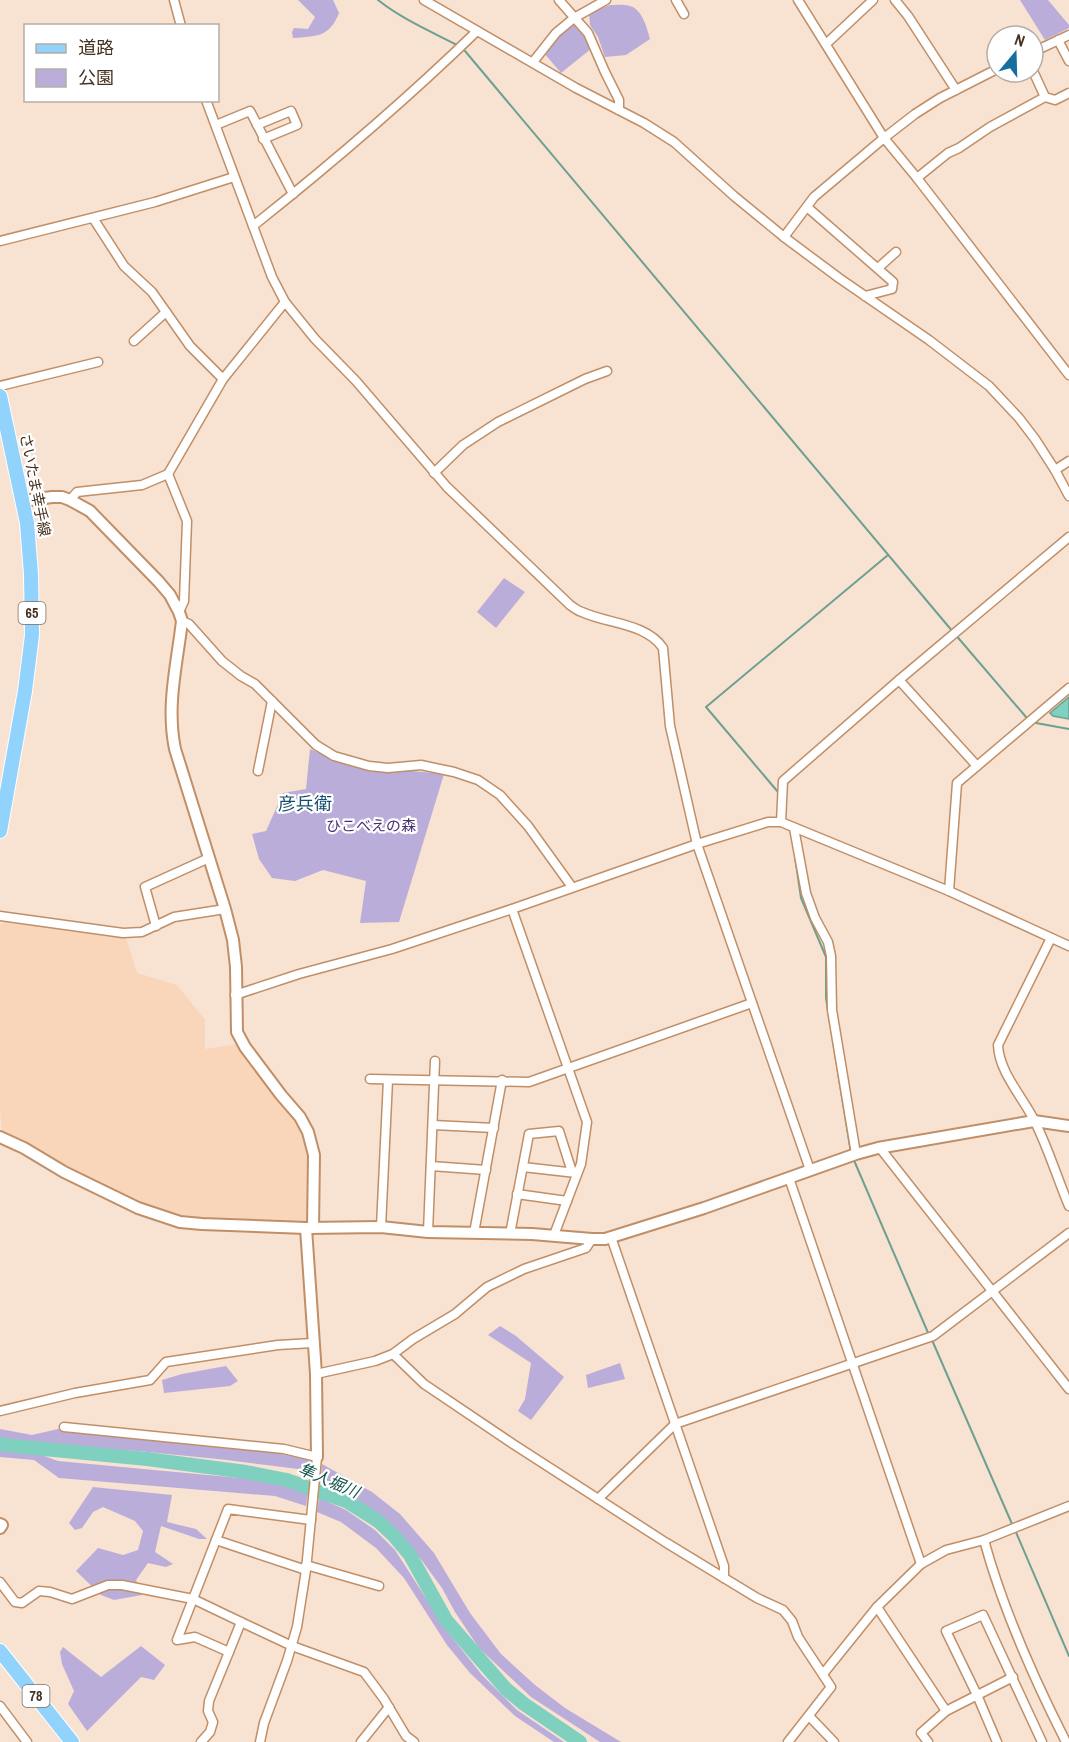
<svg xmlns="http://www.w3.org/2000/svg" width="1069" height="1742" viewBox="0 0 1069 1742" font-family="'Archivo Narrow','Noto Sans JP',sans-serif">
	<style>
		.built { fill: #f9d5b9 }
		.green { fill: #bbadd9 }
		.water { fill: #80d0c0; stroke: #6ea090; stroke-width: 1.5 }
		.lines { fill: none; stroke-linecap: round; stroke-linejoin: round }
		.stream { stroke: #6ea090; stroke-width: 2 }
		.river { stroke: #80d0c0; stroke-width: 14 }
		.minor-casing { stroke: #c08f67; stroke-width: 11 }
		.tertiary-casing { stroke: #c08f67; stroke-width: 14 }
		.primary-casing { stroke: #fff; stroke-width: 16 }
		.minor { stroke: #fff; stroke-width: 8 }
		.tertiary { stroke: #fff; stroke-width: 10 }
		.primary { stroke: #91d3fc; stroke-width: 14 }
		.labels { text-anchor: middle; stroke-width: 4.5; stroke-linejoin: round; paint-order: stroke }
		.shield { fill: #fff; stroke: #7d6f63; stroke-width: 1.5 }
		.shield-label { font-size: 14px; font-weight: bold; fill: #453120 }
		.street-label { font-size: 15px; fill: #453120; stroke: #fff }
		.park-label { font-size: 15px; fill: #4b2f73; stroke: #fff }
		.water-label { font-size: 16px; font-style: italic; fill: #12564c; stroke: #fff }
		.quarter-label { font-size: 18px; fill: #144d6e; stroke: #fff }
	</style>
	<rect width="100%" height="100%" fill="#f8e2d2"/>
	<polygon class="built" points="6,921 126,938 137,973 177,985 205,1020 205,1049 239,1044 298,1119 310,1155 309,1220 307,1224 206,1221 173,1215 123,1197 2,1134 0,1107 0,925"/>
	<g class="green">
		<path d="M298,0H333L339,13C329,38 316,36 293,38L292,32L294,28L308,29L315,17Z"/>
		<polygon points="1020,0 1048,0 1069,25 1069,28 1045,40"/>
		<path d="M610,5C616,5 624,4 630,6C642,9 647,28 650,39L626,55L605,57L598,37L590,25L589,13Z"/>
		<polygon points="572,23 576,23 586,34 592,48 561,73 544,53 556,37"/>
		<polygon points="504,578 525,592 496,628 477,612"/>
		<polygon points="310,749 330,758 372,772 402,770 444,774 399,922 360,923 366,881 323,870 295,881 272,878 259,859 252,834 266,831 283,793 306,789"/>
		<polygon points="500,1326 516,1336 564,1377 531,1420 518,1411 525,1399 531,1363 488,1335"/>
		<polygon points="620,1363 625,1379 588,1388 586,1375"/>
		<polygon points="226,1366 238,1381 230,1386 164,1393 162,1380 182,1374"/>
		<polygon points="0,1429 32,1435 58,1429 246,1447 311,1460 310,1473 298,1469 227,1460 138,1451 24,1443 0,1438"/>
		<polygon points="0,1449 16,1453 36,1453 58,1461 273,1481 308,1492 306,1506 275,1496 59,1478 34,1460 0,1457"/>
		<polygon points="322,1464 372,1492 400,1514 434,1553 470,1613 501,1654 535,1685 565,1708 621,1742 600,1742 531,1697 479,1648 455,1612 442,1588 420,1558 381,1517 348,1493 321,1477"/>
		<polygon points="93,1487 172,1495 167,1522 196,1529 207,1539 199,1539 161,1526 155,1552 173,1564 166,1567 148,1563 136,1580 142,1595 114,1600 101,1595 76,1571 98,1548 123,1555 138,1550 143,1531 135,1521 103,1507 93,1512 82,1528 75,1530 69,1523"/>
		<polygon points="319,1498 346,1510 375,1530 395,1550 447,1631 482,1675 517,1710 564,1742 554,1742 515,1716 470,1673 447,1645 404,1578 376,1548 341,1522 317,1512"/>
		<polygon points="141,1646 165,1665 154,1680 141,1677 87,1731 68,1704 74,1691 62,1664 60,1652 63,1647 101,1677"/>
	</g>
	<polygon class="water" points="1069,697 1069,719 1053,716 1050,713"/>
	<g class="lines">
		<g class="stream">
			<path d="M378,0C402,19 430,31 457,45"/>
			<polyline points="465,51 948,626 1026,717"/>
			<polyline points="1036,723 1069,729"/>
			<polyline points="778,803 778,792 706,707 888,555"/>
			<polyline points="795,857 801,898 826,957 826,998 851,1153"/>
			<polyline points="853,1158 929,1335"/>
			<polyline points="932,1340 1012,1524"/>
			<polyline points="1015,1530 1069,1656"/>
		</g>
		<polyline class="river" points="0,1444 13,1446 147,1459 246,1472 287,1480 348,1502 378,1521 394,1536 410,1555 446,1620 506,1689 524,1704 580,1742"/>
		<g class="minor-casing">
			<g id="minor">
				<polyline points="174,0 181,26"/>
				<polyline points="424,0 576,88 644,123 674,142 734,196 784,237 839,278 929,340 989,386 1019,418 1035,439 1055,470 1069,496"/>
				<polyline points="559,0 588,33 605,72 619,100 619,110"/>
				<polyline points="676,0 684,14"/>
				<polyline points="798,0 884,138 917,178 1069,375"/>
				<polyline points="895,0 908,16 956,90"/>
				<polyline points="1058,40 1069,61"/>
				<polyline points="826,44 873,0"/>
				<polyline points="1033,52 1069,35"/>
				<polyline points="533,62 556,33 574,18 606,0"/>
				<polyline points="1033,71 1045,97 1055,100 1069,93"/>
				<path d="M206,100L272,277L285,302L315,339L356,381L447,487L570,605C574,608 578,611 582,612C608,624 646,623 663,648L670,726L697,844L810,1170"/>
				<polyline points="216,125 250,111 293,194"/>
				<polyline points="257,125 291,111 297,125 263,139"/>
				<polyline points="917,178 948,153 959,148 990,127 1045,97"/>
				<polyline points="807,207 893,282 892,289 865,296"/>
				<polyline points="93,218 124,266 152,292 190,346 223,379"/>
				<path d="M253,226C331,164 406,100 477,31"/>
				<polyline points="784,237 814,197 884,138 915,114 940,98 997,69"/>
				<polyline points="0,241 155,202 234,177"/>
				<polyline points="878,268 896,252"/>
				<polyline points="134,341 166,312"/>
				<polyline points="0,386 98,362"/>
				<polyline points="1055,470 1069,461"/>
				<polyline points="434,473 463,445 498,422 585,379 607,371"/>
				<polyline points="168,474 187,521 184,601 179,612"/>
				<polyline points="70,500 77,492 142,485 168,474 223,379 285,302"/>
				<polyline points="182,621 189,624 222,661 241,676 255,684 316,745 334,756 369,766 388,768 421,765 454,772 478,780 500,795 528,826 572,887"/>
				<polyline points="899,680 977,766"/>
				<polyline points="258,771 272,701"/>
				<polyline points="781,822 783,781 899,680 1069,537"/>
				<polyline points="794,828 806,893 815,918 828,942 831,956 832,1010 856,1154"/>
				<polyline points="949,891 957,783 1069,688"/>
				<polyline points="512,909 587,1122 581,1164 554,1235"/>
				<polyline points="0,916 123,933 142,932 174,917 225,909"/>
				<polyline points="156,926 145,887 209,858"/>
				<path d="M1051,938L998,1045C999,1072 1022,1096 1034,1120C1048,1147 1057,1178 1069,1206"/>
				<polyline points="235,995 299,974 392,949 512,909 697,844 768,822 781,822 949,891 1069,946"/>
				<polyline points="370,1079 529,1082 752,1003"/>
				<polyline points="433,1125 494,1128"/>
				<polyline points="880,1148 1069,1389"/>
				<polyline points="431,1166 486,1170"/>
				<polyline points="523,1167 576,1173"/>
				<polyline points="789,1178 921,1564"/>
				<polyline points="517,1194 567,1201"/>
				<polyline points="381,1227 388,1080"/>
				<polyline points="428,1232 435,1061"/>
				<polyline points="474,1233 502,1080"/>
				<polyline points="510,1234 529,1134 559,1131 572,1172"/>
				<polyline points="611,1237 724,1566 724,1578"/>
				<polyline points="393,1354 424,1384 513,1444 665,1542 757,1598 783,1610 792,1621 798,1637 831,1687 788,1742"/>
				<polyline points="316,1374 375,1361 393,1354 413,1339 455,1314 487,1287 524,1269 586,1248 592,1239"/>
				<polyline points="0,1411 75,1393 150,1380 166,1362 278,1345 313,1343"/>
				<polyline points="64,1427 284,1449 317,1457 306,1570 297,1627 287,1661 264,1723 260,1742"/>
				<polyline points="598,1499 675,1424 933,1336 1069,1233"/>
				<polyline points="311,1520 228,1509 177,1640 195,1637 229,1652 241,1622 292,1646 364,1672 384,1699 406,1736 414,1742"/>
				<polyline points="216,1540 306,1570"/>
				<path d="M984,1540C1003,1610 1033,1677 1066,1742"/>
				<polyline points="306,1565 379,1586"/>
				<polyline points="0,1582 15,1602 22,1603 39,1591 50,1592 72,1599 108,1585 122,1585 193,1599 241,1622"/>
				<polyline points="877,1607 946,1711 1013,1677"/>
				<polyline points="823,1674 877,1607 921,1564 946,1550 984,1540 1069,1506"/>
				<polyline points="0,1706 27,1742"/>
				<polyline points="809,1716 834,1742"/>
				<polyline points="201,1742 210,1732 213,1722 208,1711 209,1701 229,1652"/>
				<polyline points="361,1742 389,1707"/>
				<polyline points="928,1742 921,1733 946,1711"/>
				<polyline points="997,1742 977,1695 946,1631 983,1615 1042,1742"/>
			</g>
		</g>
		<g class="tertiary-casing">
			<g id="tertiary">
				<path d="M23,501L52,497H62L70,500L90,511L159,582L170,595L179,612L182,621C177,664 166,706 175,749L225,909L233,940L236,967L237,1032L245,1047L281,1095L300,1117L308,1132L314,1155L313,1228"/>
				<polyline points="0,1137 24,1148 64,1172 138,1208 180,1222 202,1224 306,1228 381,1227 428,1232 532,1234 592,1239 605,1239 704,1208 856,1154 878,1148 1034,1121 1069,1126"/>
				<polyline points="306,1228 316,1374 317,1457"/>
				<polyline points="0,1524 2,1525 0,1528"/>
			</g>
		</g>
		<g class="primary-casing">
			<g id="primary">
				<polyline points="0,396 27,523 31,574 32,635 25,691 0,831"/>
				<polyline points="0,1651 72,1742"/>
			</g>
		</g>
		<use href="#minor" class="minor"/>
		<use href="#tertiary" class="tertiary"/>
		<use href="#primary" class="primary"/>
	</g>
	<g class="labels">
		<g class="shield">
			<rect x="18.5" y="602" width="27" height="22" rx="4.5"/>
			<rect x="22.5" y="1685" width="27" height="22" rx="4.5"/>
		</g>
		<g class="shield-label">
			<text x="32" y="618">65</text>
			<text x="36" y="1701">78</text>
		</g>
		<g class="street-label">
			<text transform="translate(35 485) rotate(79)" y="5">さいたま幸手線</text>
		</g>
		<g class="park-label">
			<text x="371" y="831">ひこべえの森</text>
		</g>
		<g class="water-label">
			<text transform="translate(329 1480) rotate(23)" y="6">隼人堀川</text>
		</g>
		<g class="quarter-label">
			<text x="305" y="810">彦兵衛</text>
		</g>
	</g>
	<rect x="24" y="24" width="195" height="78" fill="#ffffff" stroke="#b5ada6" stroke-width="1.5"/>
	<rect x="36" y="44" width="30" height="9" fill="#91d3fc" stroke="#b5ada6" stroke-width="1.5"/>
	<text x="78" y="54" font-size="18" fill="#453120">道路</text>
	<rect x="36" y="69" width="30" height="18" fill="#bbadd9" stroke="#b5ada6" stroke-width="1.5"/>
	<text x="78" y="84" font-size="18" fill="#453120">公園</text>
	<g transform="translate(1015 54) rotate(19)"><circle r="28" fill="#ffffff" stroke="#b5ada6" stroke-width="1.5"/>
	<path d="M0-4.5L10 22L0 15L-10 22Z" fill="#176d9e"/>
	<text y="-9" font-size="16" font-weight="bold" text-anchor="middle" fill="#453120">N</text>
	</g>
</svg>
